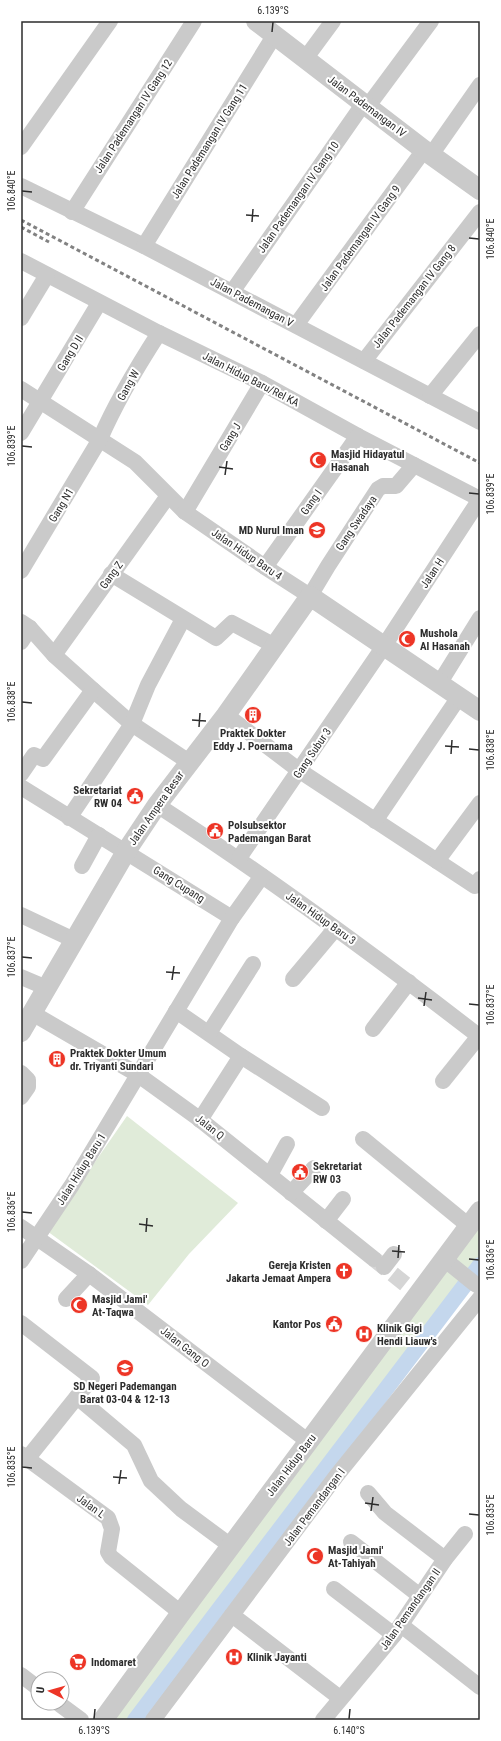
<svg xmlns="http://www.w3.org/2000/svg" width="501" height="1741" viewBox="0 0 501 1741" font-family="'Roboto Condensed',sans-serif">
	<style>
		.green { fill: #e0ebd9 }
		.lines { fill: none; stroke-linecap: round; stroke-linejoin: round }
		.canal { stroke: #c4d7ed; stroke-width: 16 }
		.minor-tunnel { stroke: #d5d5d5; stroke-width: 16; stroke-dasharray: 16 8; stroke-linecap: butt }
		.minor { stroke: #cacaca; stroke-width: 16 }
		.tertiary { stroke: #cacaca; stroke-width: 20 }
		.rail { stroke: #828282; stroke-width: 3; stroke-dasharray: 4 3; stroke-linecap: butt }
		.ticks { fill: none; stroke: #2d2d2d; stroke-width: 1.5 }
		.labels { text-anchor: middle; stroke-width: 4; stroke-linejoin: round; paint-order: stroke }
		.street-label { font-size: 11px; fill: #2d2d2d; stroke: #fff }
		.poi-label { font-size: 11px; font-weight: bold; fill: #2d2d2d; stroke: #fff; text-anchor: start }
		.neatline { fill: none; stroke: #2d2d2d; stroke-width: 1.5 }
		.ticks-label { font-size: 10px; text-anchor: middle; fill: #2d2d2d }
	</style>
	<rect width="100%" height="100%" fill="#fff"/>
	<g class="green">
		<polygon points="127,1116 238,1203 189,1254 148,1305 47,1231"/>
		<polygon points="480,1211 480,1266 469,1282 135,1720 103,1720"/>
	</g>
	<g class="lines">
		<polyline class="canal" points="135,1720 480,1265"/>
		<polyline class="minor-tunnel" points="374,1259 410,1288"/>
		<g class="minor">
			<polyline points="305,59 333,21"/>
			<polyline points="368,106 431,21"/>
			<polyline points="21,147 110,21"/>
			<polyline points="431,155 480,85"/>
			<polyline points="21,186 144,246 480,422"/>
			<polyline points="72,212 194,21"/>
			<polyline points="144,246 274,36"/>
			<polyline points="21,261 159,333 262,383 358,436 480,499"/>
			<polyline points="232,292 364,103"/>
			<polyline points="21,318 47,275"/>
			<polyline points="296,325 424,150"/>
			<polyline points="364,361 480,212"/>
			<polyline points="21,389 135,462 185,512 265,567 310,596 328,566 378,489 383,486 396,486 414,465"/>
			<polyline points="430,396 480,334"/>
			<polyline points="21,433 99,303"/>
			<polyline points="185,512 262,383"/>
			<polyline points="265,567 358,436"/>
			<path d="M21,571L100,439C116,402 137,367 159,333"/>
			<polyline points="111,574 216,638 232,623 275,646"/>
			<polyline points="21,622 30,628 54,655 93,690 132,724 189,762"/>
			<polyline points="21,642 30,628"/>
			<polyline points="54,655 168,496"/>
			<polyline points="439,684 480,618"/>
			<polyline points="226,715 300,771 475,886 480,879"/>
			<polyline points="21,774 34,755 43,759 93,690"/>
			<polyline points="21,787 232,918"/>
			<path d="M157,805C268,877 375,956 480,1037"/>
			<polyline points="69,818 132,724 148,685 183,619"/>
			<polyline points="375,821 459,697"/>
			<polyline points="239,858 384,646 480,499"/>
			<polyline points="437,861 480,803"/>
			<polyline points="82,866 99,835"/>
			<polyline points="21,915 74,940"/>
			<polyline points="21,977 47,988"/>
			<polyline points="293,979 335,929"/>
			<polyline points="176,1011 241,1056 322,1108"/>
			<polyline points="32,1013 137,1074 198,1118 374,1259"/>
			<polyline points="373,1029 409,982"/>
			<polyline points="209,1033 253,964"/>
			<polyline points="21,1073 28,1080 28,1087 21,1097"/>
			<polyline points="443,1081 479,1036"/>
			<polyline points="200,1120 241,1056"/>
			<polyline points="363,1139 469,1226"/>
			<polyline points="270,1175 287,1144"/>
			<polyline points="291,1193 314,1168"/>
			<polyline points="326,1221 343,1199"/>
			<polyline points="21,1227 89,1274 309,1442"/>
			<polyline points="444,1259 475,1284 480,1287"/>
			<polyline points="21,1261 72,1185 232,918 262,876"/>
			<polyline points="384,1267 394,1254"/>
			<polyline points="66,1299 89,1274"/>
			<polyline points="21,1323 92,1378 27,1459"/>
			<polyline points="77,1397 134,1445 151,1481 181,1509 231,1546"/>
			<polyline points="21,1454 108,1518 112,1529 108,1552 111,1557 181,1613"/>
			<polyline points="368,1493 385,1513 445,1559"/>
			<polyline points="351,1542 420,1596"/>
			<polyline points="334,1589 394,1635"/>
			<polyline points="232,1615 340,1698"/>
			<polyline points="401,1625 480,1687"/>
			<polyline points="21,1675 38,1688"/>
			<polyline points="58,1703 81,1720"/>
			<polyline points="153,1720 337,1475 480,1298"/>
			<polyline points="323,1720 394,1635 445,1559 465,1534"/>
		</g>
		<g class="tertiary">
			<polyline points="256,21 424,150 480,190"/>
			<polyline points="21,1032 127,850 157,805 226,715 310,596 480,711"/>
			<polyline points="103,1720 181,1613 480,1211"/>
		</g>
		<g class="rail">
			<polyline points="21,220 480,463"/>
			<polyline points="21,227 49,242"/>
		</g>
	</g>
	<path class="ticks" d="M272,32L273,22M22,191L32,192M246,215L259,216M252,222L253,209M469,238L479,239M22,446L32,447M219,467L233,469M225,475L227,461M469,493L479,494M22,702L32,703M192,720L206,721M199,727L200,713M445,746L459,747M469,749L479,750M451,754L452,740M22,957L32,958M166,972L180,973M172,980L174,966M418,998L432,1000M469,1004L479,1005M424,1006L426,992M22,1212L32,1213M139,1224L153,1226M146,1232L147,1218M392,1251L405,1252M398,1258L399,1245M469,1259L479,1260M22,1467L32,1468M113,1477L127,1478M119,1484L121,1470M365,1503L379,1505M371,1511L373,1497M469,1514L479,1515M94,1719L95,1709M349,1719L350,1709"/>
	<defs>
		<g id="mosque-disc" transform="scale(0.9)"><circle r="9.5" fill="#ed3526" stroke="#fff"/><path d="M3.5-4.9A6 6 0 1 0 3.5 4.9A5 5 0 1 1 3.5-4.9Z" fill="#fff"/></g>
		<g id="school-disc" transform="scale(0.9)"><circle r="9.5" fill="#ed3526" stroke="#fff"/><path d="M0-5L7-2L0 1L-7-2ZM-4 1L0 2.5L4 1V4Q0 6-4 4Z" fill="#fff"/></g>
		<g id="building-disc" transform="scale(0.9)"><circle r="9.5" fill="#ed3526" stroke="#fff"/><path d="M-4-6H4V6H1V3H-1V6H-4ZM-2.5-4.3h1.7v1.8h-1.7ZM.8-4.3h1.7v1.8H.8ZM-2.5-1h1.7V.8h-1.7ZM.8-1h1.7V.8H.8Z" fill="#fff"/></g>
		<g id="civic-disc" transform="scale(0.9)"><circle r="9.5" fill="#ed3526" stroke="#fff"/><path d="M-.6-6.5H3V-4.5H.6V-3L4-1V1h2V6H-6V1h2V-1L-.6-3ZM-1.2 2.5V6h2.4V2.5Z" fill="#fff"/></g>
		<g id="church-disc" transform="scale(0.9)"><circle r="9.5" fill="#ed3526" stroke="#fff"/><path d="M-1.2-6h2.4v3.5h3.3v2.4h-3.3V6h-2.4V-.1h-3.3v-2.4h3.3Z" fill="#fff"/></g>
		<g id="hospital-disc" transform="scale(0.9)"><circle r="9.5" fill="#ed3526" stroke="#fff"/><path d="M-5-5h3v3.5h4V-5h3V5h-3V1.5h-4V5h-3Z" fill="#fff"/></g>
		<g id="supermarket-disc" transform="scale(0.9)"><circle r="9.5" fill="#ed3526" stroke="#fff"/><path d="M-6-5.5h2.5l.6 2H6L4.5 2H-2.5L-4.4-4H-6ZM-1.5 3.2a1.3 1.3 0 1 0 .1 0ZM3 3.2a1.3 1.3 0 1 0 .1 0Z" fill="#fff"/></g>
	</defs>
	<g fill-rule="evenodd">
		<use href="#mosque-disc" x="318" y="460"/>
		<use href="#school-disc" x="317" y="530"/>
		<use href="#mosque-disc" x="407" y="639"/>
		<use href="#building-disc" x="253" y="715"/>
		<use href="#civic-disc" x="135" y="796"/>
		<use href="#civic-disc" x="215" y="831"/>
		<use href="#building-disc" x="57" y="1059"/>
		<use href="#civic-disc" x="300" y="1172"/>
		<use href="#church-disc" x="344" y="1271"/>
		<use href="#mosque-disc" x="79" y="1305"/>
		<use href="#civic-disc" x="334" y="1324"/>
		<use href="#hospital-disc" x="364" y="1334"/>
		<use href="#school-disc" x="125" y="1368"/>
		<use href="#mosque-disc" x="315" y="1556"/>
		<use href="#hospital-disc" x="234" y="1657"/>
		<use href="#supermarket-disc" x="78" y="1662"/>
	</g>
	<g class="labels">
		<g class="street-label">
			<text transform="translate(367 106) rotate(37)" y="4">Jalan Pademangan IV</text>
			<text transform="translate(133 116) rotate(-57)" y="4">Jalan Pademangan IV Gang 12</text>
			<text transform="translate(209 141) rotate(-58)" y="4">Jalan Pademangan IV Gang 11</text>
			<text transform="translate(298 197) rotate(-55)" y="4">Jalan Pademangan IV Gang 10</text>
			<text transform="translate(360 238) rotate(-54)" y="4">Jalan Pademangan IV Gang 9</text>
			<text transform="translate(414 296) rotate(-52)" y="4">Jalan Pademangan IV Gang 8</text>
			<text transform="translate(252 302) rotate(28)" y="4">Jalan Pademangan V</text>
			<text transform="translate(70 353) rotate(-59)" y="4">Gang D II</text>
			<text transform="translate(251 379) rotate(27)" y="4">Jalan Hidup Baru/Rel KA</text>
			<text transform="translate(128 385) rotate(-61)" y="4">Gang W</text>
			<text transform="translate(230 437) rotate(-59)" y="4">Gang J</text>
			<text transform="translate(311 502) rotate(-55)" y="4">Gang I</text>
			<text transform="translate(61 505) rotate(-59)" y="4">Gang N1</text>
			<text transform="translate(356 523) rotate(-56)" y="4">Gang Swadaya</text>
			<text transform="translate(247 554) rotate(34)" y="4">Jalan Hidup Baru 4</text>
			<text transform="translate(432 573) rotate(-57)" y="4">Jalan H</text>
			<text transform="translate(111 575) rotate(-54)" y="4">Gang Z</text>
			<text transform="translate(312 753) rotate(-56)" y="4">Gang Subur 3</text>
			<text transform="translate(156 808) rotate(-55)" y="4">Jalan Ampera Besar</text>
			<text transform="translate(179 884) rotate(32)" y="4">Gang Cupang</text>
			<text transform="translate(321 918) rotate(35)" y="4">Jalan Hidup Baru 3</text>
			<text transform="translate(210 1127) rotate(38)" y="4">Jalan Q</text>
			<text transform="translate(81 1169) rotate(-58)" y="4">Jalan Hidup Baru 1</text>
			<text transform="translate(185 1347) rotate(38)" y="4">Jalan Gang O</text>
			<text transform="translate(291 1465) rotate(-53)" y="4">Jalan Hidup Baru</text>
			<text transform="translate(91 1506) rotate(36)" y="4">Jalan L</text>
			<text transform="translate(314 1507) rotate(-53)" y="4">Jalan Pemandangan I</text>
			<text transform="translate(410 1609) rotate(-55)" y="4">Jalan Pemandangan II</text>
		</g>
		<g class="poi-label">
			<text x="331" y="458">Masjid Hidayatul<tspan x="331" dy="13">Hasanah</tspan></text>
			<text x="304" y="534" text-anchor="end">MD Nurul Iman</text>
			<text x="420" y="637">Mushola<tspan x="420" dy="13">Al Hasanah</tspan></text>
			<text x="253" y="737" text-anchor="middle">Praktek Dokter<tspan x="253" dy="13">Eddy J. Poernama</tspan></text>
			<text x="122" y="794" text-anchor="end">Sekretariat<tspan x="122" dy="13">RW 04</tspan></text>
			<text x="228" y="829">Polsubsektor<tspan x="228" dy="13">Pademangan Barat</tspan></text>
			<text x="70" y="1057">Praktek Dokter Umum<tspan x="70" dy="13">dr. Triyanti Sundari</tspan></text>
			<text x="313" y="1170">Sekretariat<tspan x="313" dy="13">RW 03</tspan></text>
			<text x="331" y="1269" text-anchor="end">Gereja Kristen<tspan x="331" dy="13">Jakarta Jemaat Ampera</tspan></text>
			<text x="92" y="1303">Masjid Jami'<tspan x="92" dy="13">At-Taqwa</tspan></text>
			<text x="321" y="1328" text-anchor="end">Kantor Pos</text>
			<text x="377" y="1332">Klinik Gigi<tspan x="377" dy="13">Hendi Liauw's</tspan></text>
			<text x="125" y="1390" text-anchor="middle">SD Negeri Pademangan<tspan x="125" dy="13">Barat 03-04 &amp; 12-13</tspan></text>
			<text x="328" y="1554">Masjid Jami'<tspan x="328" dy="13">At-Tahiyah</tspan></text>
			<text x="247" y="1661">Klinik Jayanti</text>
			<text x="91" y="1666">Indomaret</text>
		</g>
	</g>
	<rect width="501" height="1741" fill="none" stroke="#ffffff" stroke-width="44"/>
	<g transform="translate(50 1691) rotate(276)"><circle r="19" fill="#ffffff" stroke="#ababab"/>
	<path d="M0-3L7 15L0 10L-7 15Z" fill="#ed3526"/>
	<text y="-6" font-size="11" font-weight="bold" text-anchor="middle" fill="#2d2d2d">U</text>
	</g>
	<rect x="22" y="22" width="457" height="1697" class="neatline"/>
	<g class="ticks-label">
		<text x="273" y="14">6.139°S</text>
		<text transform="translate(11 191) rotate(-90)" y="4">106.840°E</text>
		<text transform="translate(490 239) rotate(-90)" y="4">106.840°E</text>
		<text transform="translate(11 446) rotate(-90)" y="4">106.839°E</text>
		<text transform="translate(490 494) rotate(-90)" y="4">106.839°E</text>
		<text transform="translate(11 702) rotate(-90)" y="4">106.838°E</text>
		<text transform="translate(490 750) rotate(-90)" y="4">106.838°E</text>
		<text transform="translate(11 957) rotate(-90)" y="4">106.837°E</text>
		<text transform="translate(490 1005) rotate(-90)" y="4">106.837°E</text>
		<text transform="translate(11 1212) rotate(-90)" y="4">106.836°E</text>
		<text transform="translate(490 1260) rotate(-90)" y="4">106.836°E</text>
		<text transform="translate(11 1467) rotate(-90)" y="4">106.835°E</text>
		<text transform="translate(490 1515) rotate(-90)" y="4">106.835°E</text>
		<text x="94" y="1734">6.139°S</text>
		<text x="349" y="1734">6.140°S</text>
	</g>
</svg>
